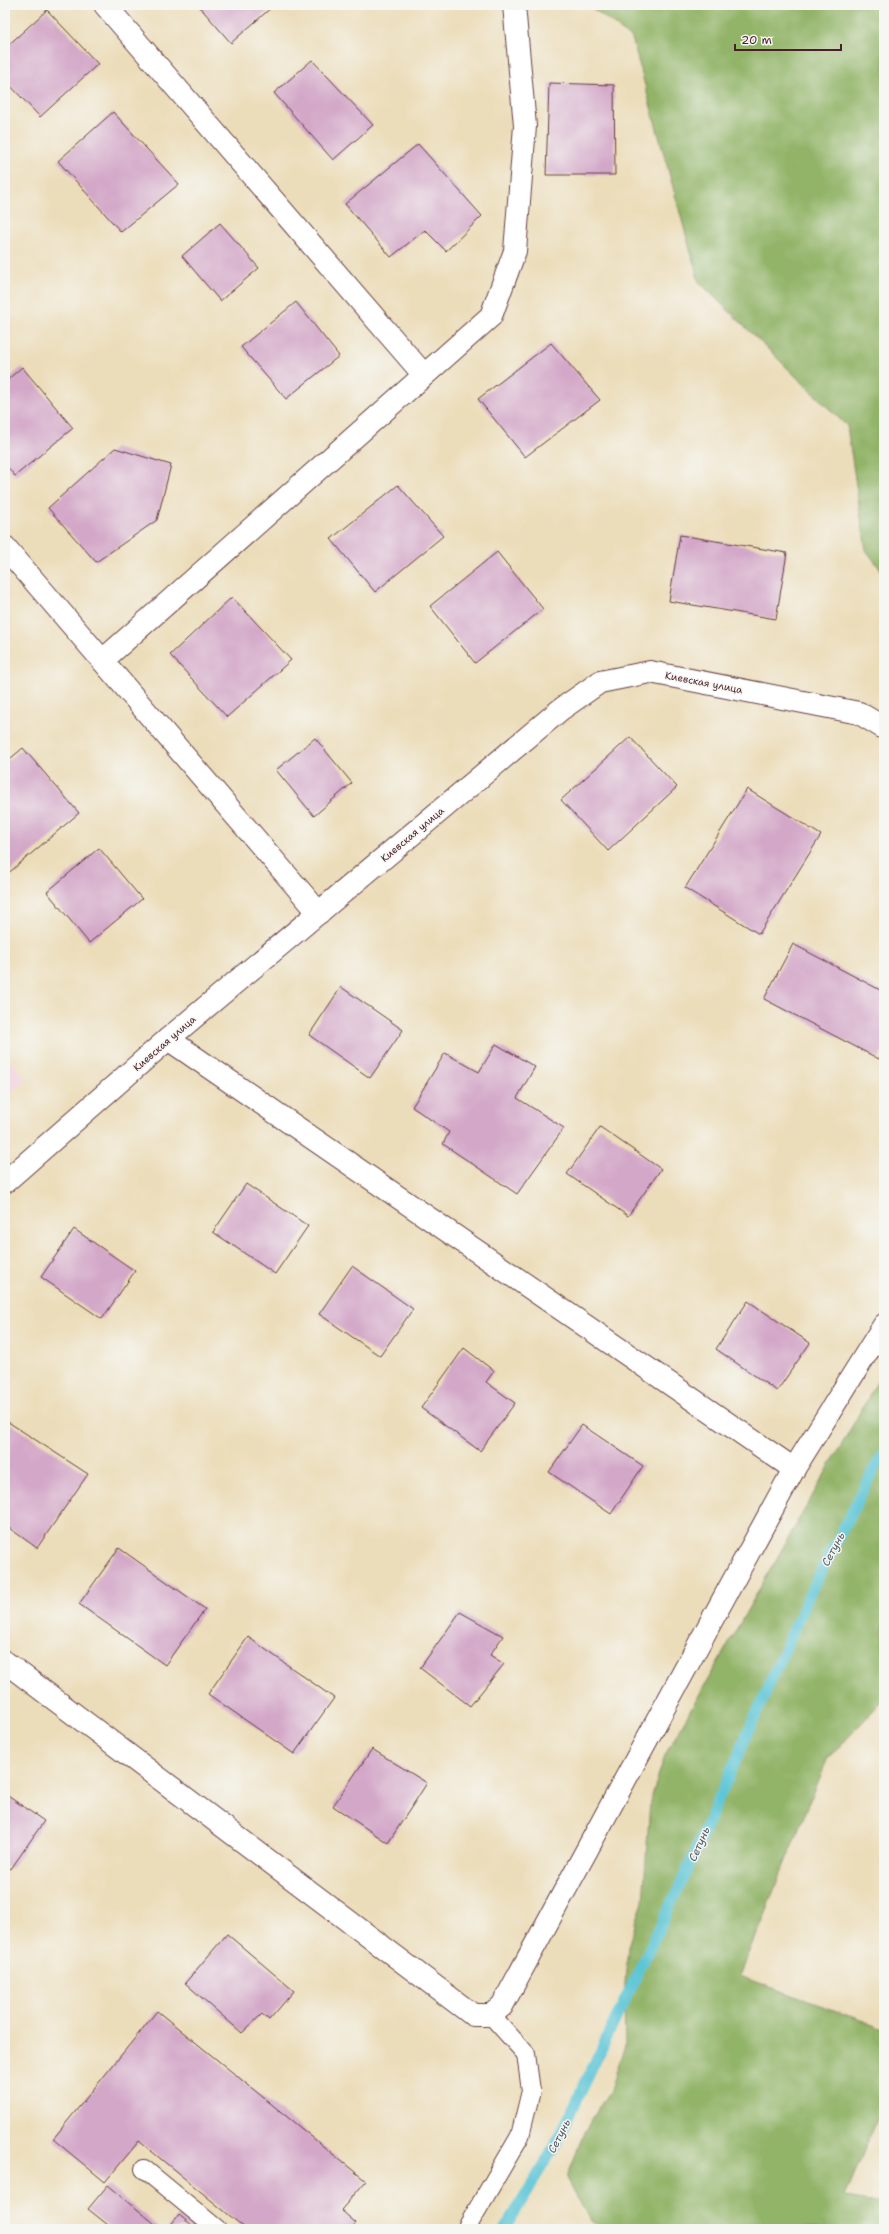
<svg xmlns="http://www.w3.org/2000/svg" width="889" height="2234" viewBox="0 0 889 2234" font-family="'Shantell Sans',sans-serif">
	<style>
		.built { fill: #f2cfe0 }
		.forest { fill: #92b468; stroke: #6e6a4a }
		.lines { fill: none; stroke-linecap: round; stroke-linejoin: round }
		.stream { stroke: #5bc5d6; stroke-width: 11 }
		.building { fill: #d3a7c8 }
		.lane-casing { stroke: #623c40; stroke-width: 20 }
		.street-casing { stroke: #623c40; stroke-width: 24 }
		.lane { stroke: #fff; stroke-width: 18 }
		.street { stroke: #fff; stroke-width: 22 }
		.labels { text-anchor: middle; stroke-width: 3; stroke-linejoin: round; paint-order: stroke }
		.street-label { font-size: 10px; fill: #4a1f2b; stroke: #f6f6f2 }
		.water-label { font-size: 11px; font-style: italic; fill: #505967; stroke: #f6f6f2 }
	</style>
	<rect width="100%" height="100%" fill="#f6f6f2"/>
	<filter id="ink" filterUnits="userSpaceOnUse"><feTurbulence type="fractalNoise" baseFrequency=".025" numOctaves="2"/><feDisplacementMap in="SourceGraphic" scale="8" xChannelSelector="R" yChannelSelector="G"/><feConvolveMatrix kernelMatrix="1 2 1 2 8 2 1 2 1" color-interpolation-filters="sRGB"/></filter>
	<filter id="wash" filterUnits="userSpaceOnUse"><feTurbulence type="fractalNoise" baseFrequency=".012" numOctaves="4" result="noise"/><feDisplacementMap in="SourceGraphic" scale="16" xChannelSelector="R" yChannelSelector="G"/><feGaussianBlur stdDeviation="0.9" result="paint"/><feColorMatrix in="noise" values="0 0 0 0 0 0 0 0 0 0 0 0 0 0 0 0 0 1.4 0 .05"/><feComposite in="paint" operator="in"/></filter>
	<g filter="url(#wash)">
		<rect width="100%" height="100%" fill="#ecddba"/>
		<polygon class="built" points="5,1054 26,1079 5,1097"/>
		<g class="forest">
			<polygon points="588,5 884,5 884,574 866,550 847,426 699,282 632,38"/>
			<polygon points="884,1370 884,1699 827,1760 739,1976 884,2028 884,2102 845,2197 884,2203 884,2229 607,2229 590,2221 567,2178 584,2132 610,2090 625,2046 624,1996 628,1946 643,1902 650,1802 665,1755"/>
		</g>
		<g class="lines">
			<polyline class="stream" points="505,2229 556,2144 688,1868 809,1595 876,1465 884,1454"/>
		</g>
		<g id="blocks">
			<g class="building">
				<polygon points="198,5 270,5 272,7 231,43"/>
				<polygon points="47,10 98,64 40,117 5,80 5,48"/>
				<polygon points="312,60 373,125 333,160 274,93"/>
				<polygon points="549,83 614,85 615,175 546,175"/>
				<polygon points="113,112 179,184 121,232 58,161"/>
				<polygon points="418,144 482,216 446,251 425,230 391,257 345,204"/>
				<polygon points="220,223 259,268 220,301 182,256"/>
				<polygon points="296,302 339,356 286,399 241,347"/>
				<polygon points="551,343 600,400 525,457 478,399"/>
				<polygon points="22,367 73,428 15,476 5,464 5,382"/>
				<polygon points="115,448 171,465 157,520 96,562 48,508"/>
				<polygon points="398,485 443,536 375,592 331,539"/>
				<polygon points="680,535 787,553 776,619 669,601"/>
				<polygon points="497,552 543,609 475,663 430,606"/>
				<polygon points="232,597 291,660 227,717 170,655"/>
				<polygon points="630,737 677,787 608,851 561,800"/>
				<polygon points="315,738 352,783 314,816 276,770"/>
				<polygon points="23,748 79,813 5,876 5,763"/>
				<polygon points="747,789 821,835 759,934 685,888"/>
				<polygon points="99,848 142,899 89,943 47,892"/>
				<polygon points="793,944 884,992 884,1050 879,1059 764,999"/>
				<polygon points="341,987 403,1030 370,1078 309,1035"/>
				<polygon points="496,1044 535,1067 517,1098 564,1128 517,1194 443,1144 449,1132 412,1107 445,1053 479,1072"/>
				<polygon points="600,1127 661,1169 628,1216 567,1174"/>
				<polygon points="246,1184 308,1226 275,1274 213,1232"/>
				<polygon points="74,1229 135,1271 102,1319 41,1277"/>
				<polygon points="352,1266 413,1309 380,1356 319,1314"/>
				<polygon points="748,1301 810,1343 777,1391 716,1349"/>
				<polygon points="464,1348 494,1371 486,1382 515,1403 480,1451 421,1408"/>
				<polygon points="5,1420 88,1474 37,1548 5,1525"/>
				<polygon points="582,1425 643,1466 611,1514 549,1472"/>
				<polygon points="119,1548 205,1609 165,1665 79,1604"/>
				<polygon points="460,1612 503,1636 490,1655 504,1664 470,1706 420,1668"/>
				<polygon points="248,1637 334,1698 294,1754 208,1694"/>
				<polygon points="372,1749 427,1783 388,1843 333,1806"/>
				<polygon points="5,1794 44,1821 11,1869 5,1865"/>
				<polygon points="227,1934 294,1991 269,2020 262,2014 242,2033 185,1983"/>
				<polygon points="157,2011 366,2181 341,2210 356,2223 351,2229 246,2229 139,2141 105,2182 53,2139"/>
				<polygon points="108,2185 161,2229 113,2229 88,2209"/>
				<polygon points="179,2215 197,2229 167,2229"/>
			</g>
		</g>
	</g>
	<g filter="url(#ink)">
		<use href="#blocks" fill-opacity="0" stroke="#623c40" stroke-width="1"/>
		<g class="lines">
			<g class="lane-casing">
				<g id="lane">
					<polyline points="144,2169 217,2229"/>
					<polyline points="466,2229 520,2136 531,2091 526,2054 491,2015"/>
				</g>
			</g>
			<g class="street-casing">
				<g id="street">
					<polyline points="105,5 424,375"/>
					<polyline points="5,547 319,913"/>
					<polyline points="103,660 491,316 515,251 525,126 514,5"/>
					<polyline points="168,1039 794,1469"/>
					<polyline points="5,1182 168,1039 560,710 600,682 650,672 859,713 884,728"/>
					<polyline points="5,1662 473,2015 491,2015 502,2006 794,1469 884,1325"/>
				</g>
			</g>
			<use href="#lane" class="lane"/>
			<use href="#street" class="street"/>
		</g>
	</g>
	<g class="labels">
		<g class="street-label">
			<text transform="translate(704 682) rotate(11)" y="4">Киевская улица</text>
			<text transform="translate(412 834) rotate(-40)" y="4">Киевская улица</text>
			<text transform="translate(164 1043) rotate(-41)" y="4">Киевская улица</text>
		</g>
		<g class="water-label">
			<text transform="translate(833 1549) rotate(-62)" y="4">Сетунь</text>
			<text transform="translate(699 1844) rotate(-66)" y="4">Сетунь</text>
			<text transform="translate(559 2136) rotate(-63)" y="4">Сетунь</text>
		</g>
	</g>
	<rect width="889" height="2234" fill="none" stroke="#f6f6f2" stroke-width="20"/>
	<path d="M735 44v6h106v-6" fill="none" stroke="#4a1f2b" stroke-width="2"/>
	<text x="741" y="44" font-size="12" fill="#4a1f2b" stroke="#f6f6f2" stroke-width="3" paint-order="stroke">20 m</text>
</svg>
